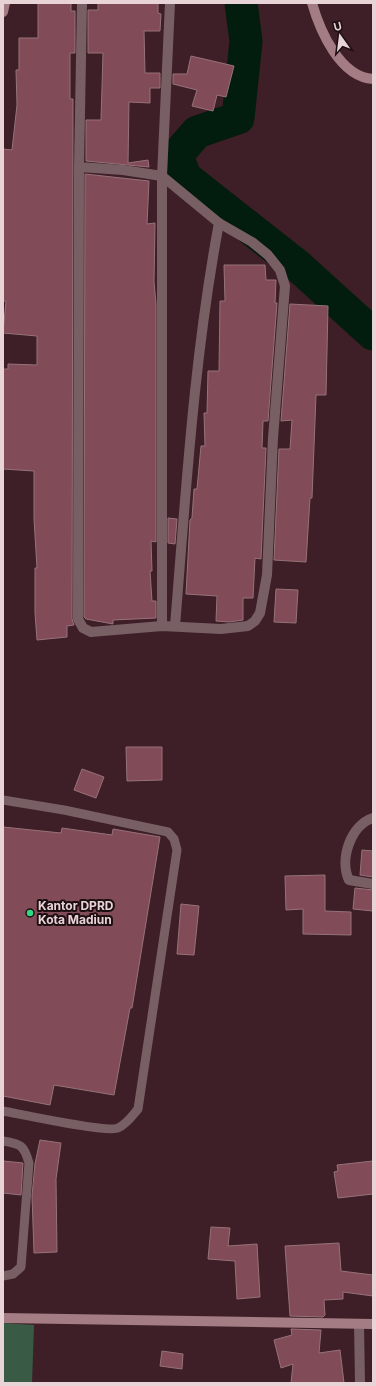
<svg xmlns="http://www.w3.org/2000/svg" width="376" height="1386" viewBox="0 0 376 1386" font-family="Inter,sans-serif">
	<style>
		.green { fill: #395a45 }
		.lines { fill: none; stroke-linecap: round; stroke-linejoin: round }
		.river { stroke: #021c0d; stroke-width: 33 }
		.building { fill: #814b58; stroke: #97727a }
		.lane { stroke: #785f64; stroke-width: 9 }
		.street { stroke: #785f64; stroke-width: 10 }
		.secondary { stroke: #a47c84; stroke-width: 10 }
		.poi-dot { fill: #30d883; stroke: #1c0e11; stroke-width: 1.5 }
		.labels { text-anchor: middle; stroke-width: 4; stroke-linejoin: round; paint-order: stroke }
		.poi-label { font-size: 12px; font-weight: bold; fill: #e8d3d7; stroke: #1c0e11; text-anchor: start }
	</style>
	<rect width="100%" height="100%" fill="#3e1f27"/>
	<polygon class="green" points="3,1323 34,1325 32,1383 3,1383"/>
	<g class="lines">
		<polyline class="river" points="241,3 246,41 238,118 197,132 177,155 185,177 298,266 373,334"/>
	</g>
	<g class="building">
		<polygon points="38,3 71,3 71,11 75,11 75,53 70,53 70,99 73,99 72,619 74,625 67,626 67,637 37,640 35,613 35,568 37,568 34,519 34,471 3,469 3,369 8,369 8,364 37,365 37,336 3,333 6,301 3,301 3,149 12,150 17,105 16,70 19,70 19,38 38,38"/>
		<polygon points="98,3 158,3 158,13 161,14 160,31 144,31 145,73 160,73 160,88 150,88 150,103 129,102 128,163 148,160 149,167 86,161 86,120 101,120 103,53 88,53 88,10 98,10"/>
		<polygon points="191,56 234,66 226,97 217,95 213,111 192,106 197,90 173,84 173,74 187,74"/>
		<polygon points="85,174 149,181 147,224 155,223 154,282 156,304 156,542 151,541 152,571 150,571 152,601 156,601 156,618 113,620 113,624 86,619 84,617"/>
		<polygon points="224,265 265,265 266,280 276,280 275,303 277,303 268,421 263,421 262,448 266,448 261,559 255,558 253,598 243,598 243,620 229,622 216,621 217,596 186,594 190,520 192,518 194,489 197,489 201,446 205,446 204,413 207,413 208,371 219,371 220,301 225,301"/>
		<polygon points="290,304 328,306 326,395 316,395 312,498 310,498 306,562 274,560 279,449 290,449 292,420 281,421"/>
		<polygon points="168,518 177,519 175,544 168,543"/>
		<polygon points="276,589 298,590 296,623 274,622"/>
		<polygon points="126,747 162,747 162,780 127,781"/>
		<polygon points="82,769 104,777 96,798 74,790"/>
		<polygon points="3,827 61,833 62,828 112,835 113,829 160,837 132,1008 130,1008 114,1095 54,1085 50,1105 3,1096"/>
		<polygon points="362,850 373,851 373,877 360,875"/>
		<polygon points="325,875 325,911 351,912 351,935 303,934 303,909 286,910 285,876"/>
		<polygon points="355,888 373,890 373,911 353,909"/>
		<polygon points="181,904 199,906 194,955 177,954"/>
		<polygon points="40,1140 61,1143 56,1179 57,1252 34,1253 32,1196 35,1164"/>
		<polygon points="3,1161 23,1163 21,1195 3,1193"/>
		<polygon points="373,1161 373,1194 338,1198 334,1172 338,1171 337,1165"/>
		<polygon points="211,1227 230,1228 228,1246 257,1244 260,1297 237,1299 235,1261 208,1259"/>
		<polygon points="339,1243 341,1271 373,1275 373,1296 343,1292 343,1299 324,1300 325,1315 323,1317 290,1316 285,1246"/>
		<polygon points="291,1329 321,1330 319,1353 340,1350 344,1383 291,1383 293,1364 281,1368 274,1340 292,1335"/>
		<polygon points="162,1351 183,1354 182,1369 160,1366"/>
	</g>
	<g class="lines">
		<g class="lane">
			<path d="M3,800L64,810L168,832L174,839L177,850L138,1109C132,1116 127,1124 118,1128C107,1133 20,1114 3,1111"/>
			<path d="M3,1141C21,1144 24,1145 29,1163L21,1267L13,1274L3,1276"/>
		</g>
		<g class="street">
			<polyline points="79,167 123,170 162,176 219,223 252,242 268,255 280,270 285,286 273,438 267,575 260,613 255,621 248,626 221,629 162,626 91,632 83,628 78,619 79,167 82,3"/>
			<polyline points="162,626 162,176 170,3"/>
			<path d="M175,626C186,491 194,356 219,223"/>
			<path d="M373,818C351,825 339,859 349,880L373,884"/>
			<polyline points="359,1324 360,1383"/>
		</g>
		<g class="secondary">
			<path d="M312,3C320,31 340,77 373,79"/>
			<polyline points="3,12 5,3"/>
			<polyline points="3,1318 373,1324"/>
		</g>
	</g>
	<circle class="poi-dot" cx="30" cy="913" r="4"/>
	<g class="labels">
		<g class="poi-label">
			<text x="38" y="910">Kantor DPRD<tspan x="38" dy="14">Kota Madiun</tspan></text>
		</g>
	</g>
	<rect width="376" height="1386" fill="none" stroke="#e8d3d7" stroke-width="8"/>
	<g transform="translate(340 36) rotate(346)" stroke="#1c0e11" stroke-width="3" paint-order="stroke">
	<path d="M0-3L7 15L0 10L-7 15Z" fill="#e8d3d7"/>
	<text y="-6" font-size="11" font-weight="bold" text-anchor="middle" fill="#e8d3d7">U</text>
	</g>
</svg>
